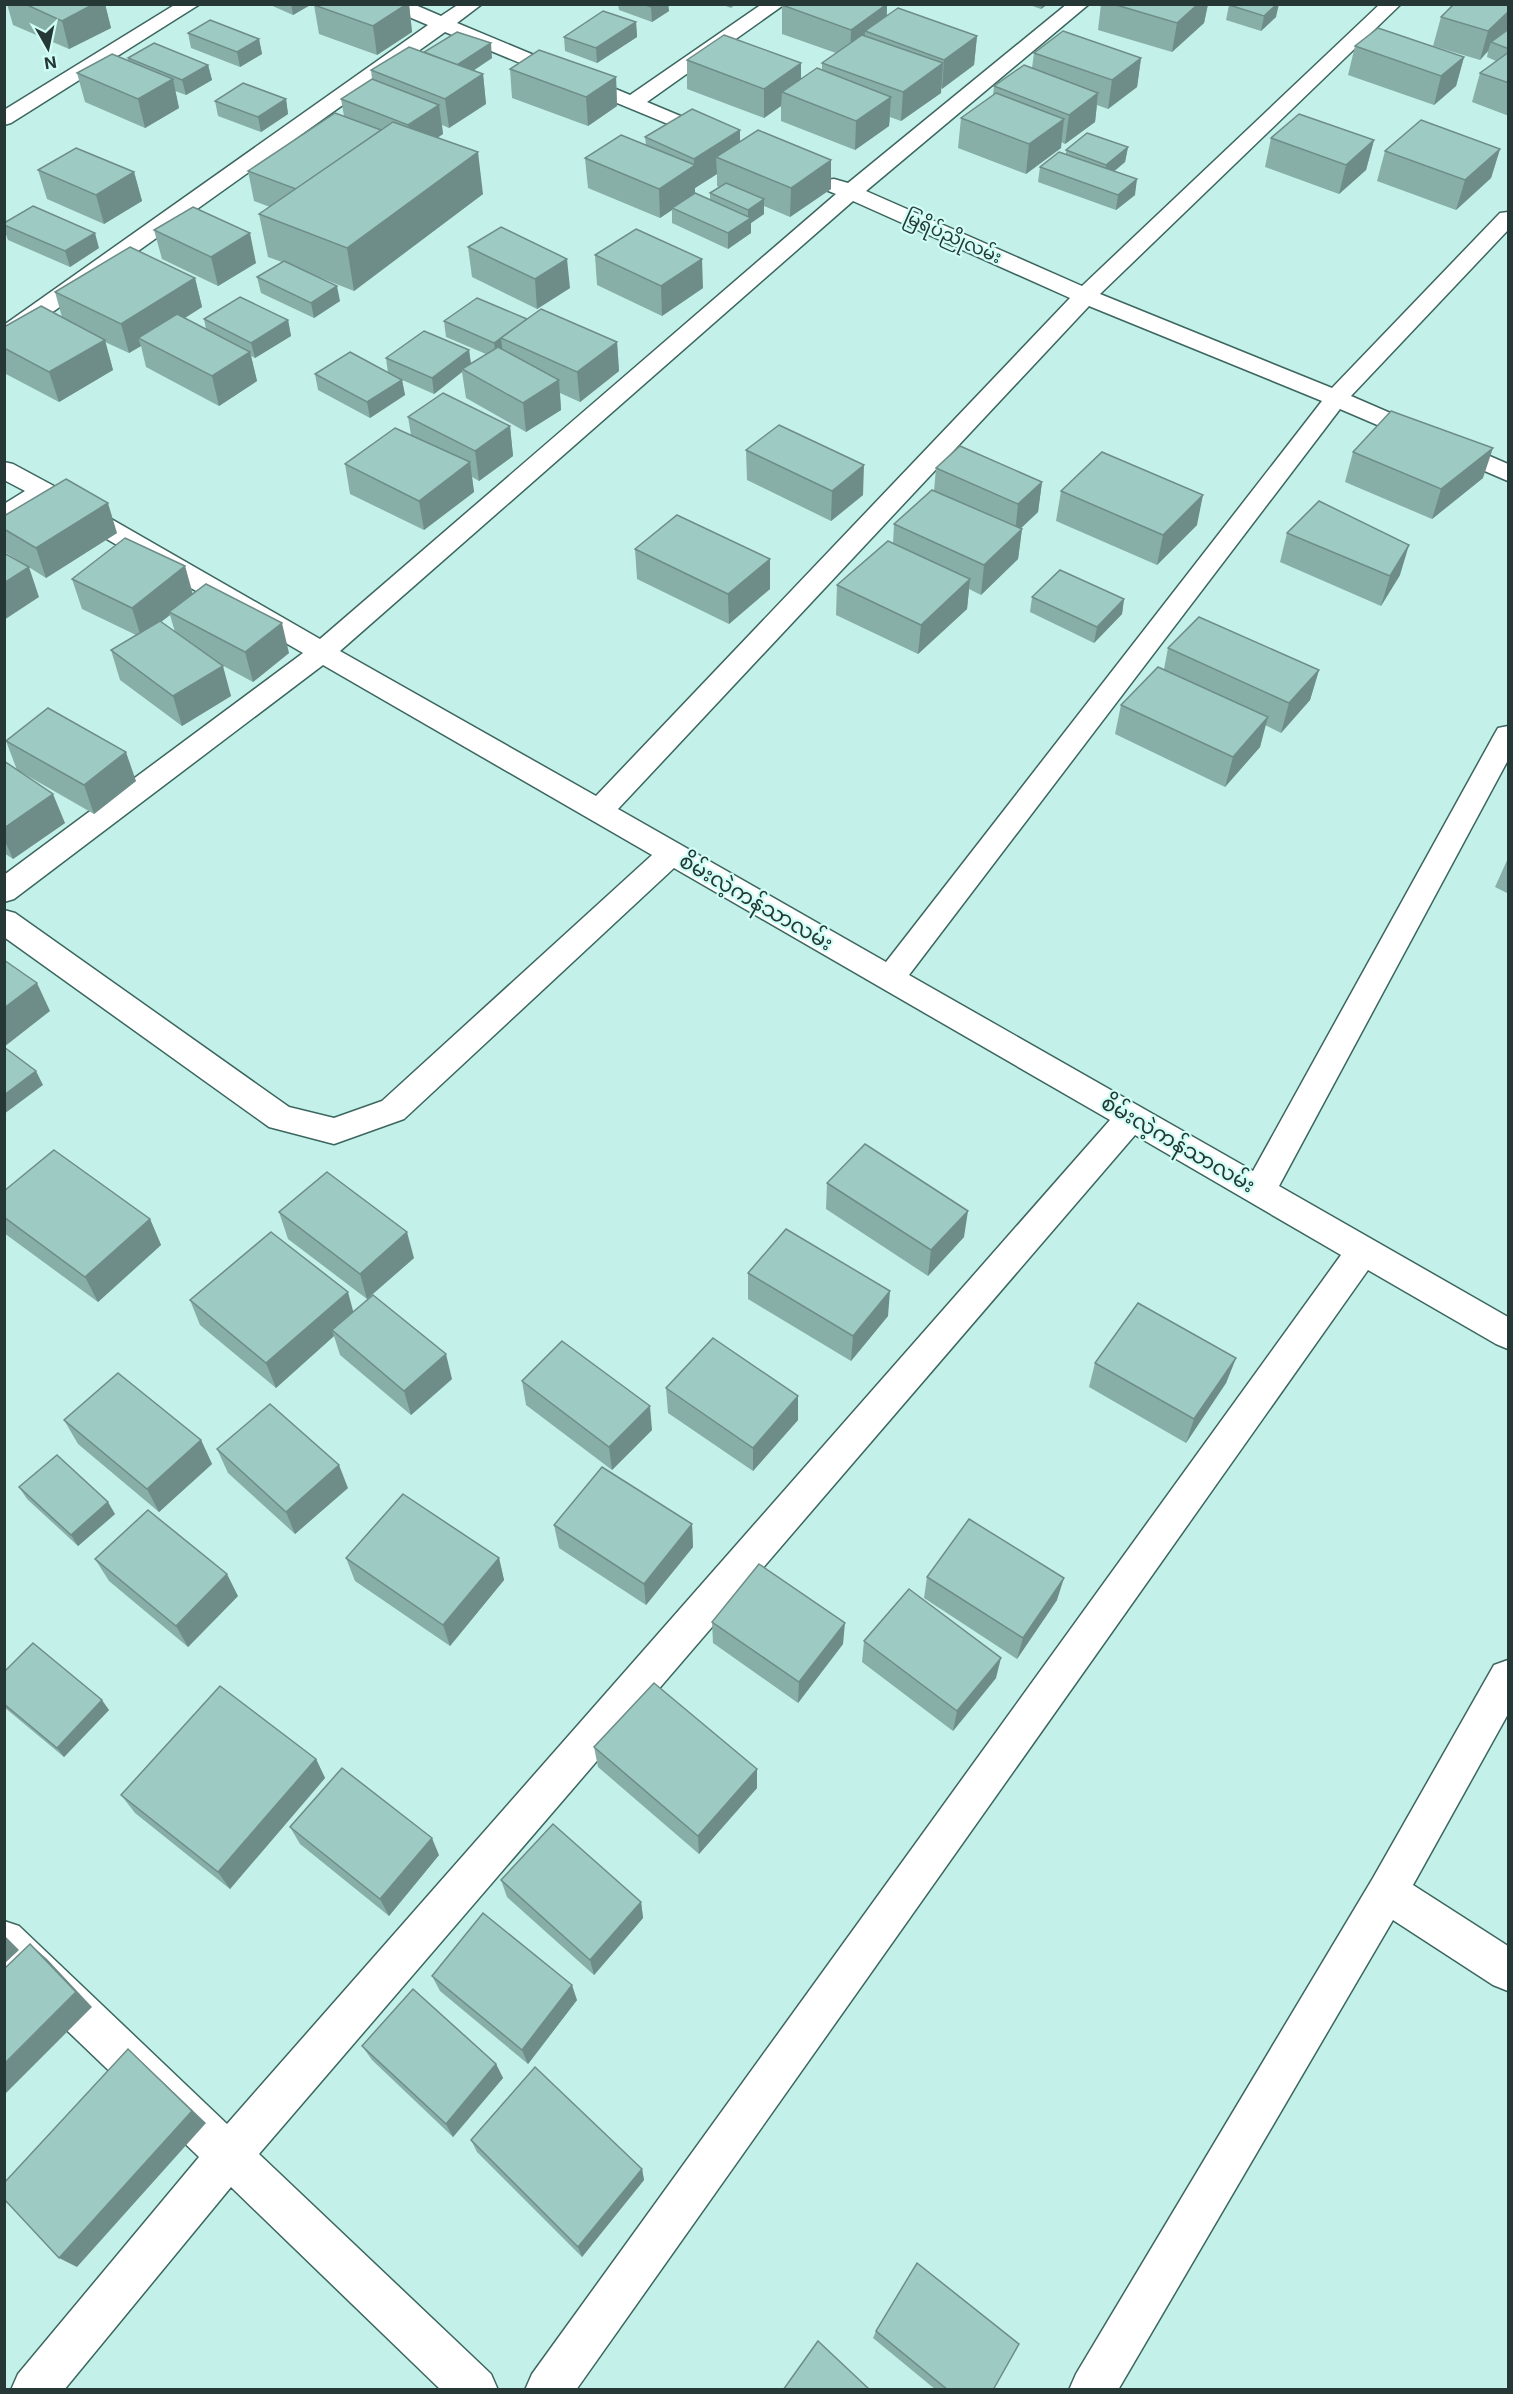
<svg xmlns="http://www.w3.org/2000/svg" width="1513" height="2394" viewBox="0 0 1513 2394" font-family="Inter,'Noto Sans Myanmar',sans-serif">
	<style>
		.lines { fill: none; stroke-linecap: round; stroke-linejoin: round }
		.minor-casing { stroke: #3c665f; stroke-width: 3 }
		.minor { fill: #fff; fill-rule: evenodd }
		.wall { fill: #87aea7; fill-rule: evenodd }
		.shaded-wall { fill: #6e8d88 }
		.building { fill: #9dcac2; stroke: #6e8d88; stroke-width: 1.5 }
		.labels { text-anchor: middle; stroke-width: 4.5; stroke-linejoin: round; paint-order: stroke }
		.far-street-label { font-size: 18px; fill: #253835; stroke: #d0fef6 }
		.street-label { font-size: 21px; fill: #253835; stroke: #d0fef6 }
	</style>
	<rect width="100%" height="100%" fill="#c3f1e9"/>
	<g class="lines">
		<g class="minor-casing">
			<g id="minor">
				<polygon points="176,4 200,4 11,123 4,125 4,110"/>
				<polygon points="386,4 413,4 441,16 459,4 482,4 457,23 630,95 762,4 785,4 647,102 721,133 725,137 721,141 714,143 445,32 12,341 4,343 4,325 428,25 388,8"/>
				<path d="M1067,4H1089L866,191L1082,286L1380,4H1401L1100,294L1332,388L1500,213L1508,212V230L1351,396L1508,464V481L1340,409L909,975L1253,1171L1494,735L1498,728L1508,726V760L1279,1186L1508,1317V1349L1496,1344L1368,1270L576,2390H525L532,2374L1341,1255L1135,1135L259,2154L491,2374L498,2390H441L231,2187L64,2390H11L18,2374L199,2157L4,1970V1921L19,1926L227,2124L1110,1120L674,868L404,1119L334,1144L269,1127L4,937V910L15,913L289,1107L334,1118L382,1101L652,855L323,665L14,899L4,902V875L303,653L43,502L13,522L4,524V504L25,491L4,480V462L13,464L52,485L320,639L836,194L826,190L823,185L826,180L834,179L848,183ZM853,201L1070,298L596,796L340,651ZM1089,306L1322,401L886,962L618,809Z"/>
				<polygon points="1508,1660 1508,1714 1413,1885 1508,1946 1508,1991 1493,1985 1393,1920 1118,2390 1069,2390 1076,2374 1373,1878 1494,1665"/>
			</g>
		</g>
		<use href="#minor" class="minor"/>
	</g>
	<g class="wall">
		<polygon points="7,4 105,4 111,28 69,49 13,25"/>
		<polygon points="268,4 312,4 293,15"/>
		<polygon points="315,4 409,4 412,32 377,55 319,34 314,5"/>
		<polygon points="618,4 668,4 669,11 652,22 619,10"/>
		<polygon points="721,4 736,4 731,8"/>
		<polygon points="887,4 887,16 977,36 974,65 941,89 941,93 901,121 890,117 889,126 855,150 781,121 781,106 764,118 687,89 687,60 801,63 801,79 822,70 822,63 836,53 782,34 782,5"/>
		<polygon points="1027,4 1048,4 1041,9"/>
		<polygon points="1101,4 1208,4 1204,23 1172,52 1098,30"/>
		<polygon points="1509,4 1509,116 1472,102 1480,73 1496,61 1487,57 1488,51 1480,60 1433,46 1441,17"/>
		<polygon points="1229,5 1276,17 1261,31 1226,20"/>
		<polygon points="636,22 637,37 597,63 565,51 564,37"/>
		<polygon points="188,33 259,39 262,54 240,67 191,48"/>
		<polygon points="1355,46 1464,57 1456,86 1434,105 1348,75"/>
		<polygon points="424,52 492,58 473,71 483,74 486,104 449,128 442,125 443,134 437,138 483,194 354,291 306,272 340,301 314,318 261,293 257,277 282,262 268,257 259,214 270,207 254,201 248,171 344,116 341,99 372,79 371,70"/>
		<polygon points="1034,53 1141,58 1137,87 1108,109 1097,105 1095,122 1065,144 1061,142 1061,148 1026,174 958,148 961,118 993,95 994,86 1032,68"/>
		<polygon points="128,58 208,65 212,80 186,95 175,91 179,108 145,128 85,102 77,73 128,61"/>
		<polygon points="510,69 616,77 617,106 588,126 512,98"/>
		<polygon points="286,99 288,114 261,132 218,116 215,101"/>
		<path d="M645,137L740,141L831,160V189L790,217L764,206V214L751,223V233L728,249L672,223V210L660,218L588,188L585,158L646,145ZM717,174V186L719,187L710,193V200L695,193V188Z"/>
		<polygon points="1271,138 1374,140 1366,170 1339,194 1265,167"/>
		<polygon points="1128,147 1125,162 1114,171 1135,195 1116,210 1038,182 1040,167 1066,154 1066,150"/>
		<polygon points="1500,149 1491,178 1456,210 1377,181 1385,151"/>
		<polygon points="38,170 134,172 142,201 104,224 47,199"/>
		<polygon points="4,223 99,248 70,267 8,240 4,229"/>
		<polygon points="154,230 256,263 218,286 162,259"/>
		<polygon points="468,247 570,288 537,309 472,277"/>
		<polygon points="595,255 703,288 662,316 597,285"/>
		<polygon points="195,278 202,307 185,318 206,329 204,319 288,320 291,336 255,358 251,356 257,381 219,406 146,367 141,346 129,353 105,342 113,370 59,402 4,373 4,327 62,317 55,292"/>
		<polygon points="527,319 617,342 619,371 580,402 560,393 561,410 526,432 466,398 462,372 434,394 400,379 402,380 405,395 370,418 318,390 315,374 388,373 386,358 469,350 471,363 486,354 446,337 444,321"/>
		<polygon points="408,417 510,426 513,456 479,481 472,477 474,492 424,530 350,494 345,464 411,435"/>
		<polygon points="746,450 863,495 831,521 747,480"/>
		<polygon points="1353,452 1483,478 1432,519 1345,482"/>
		<polygon points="936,468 1042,482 1038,512 1020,529 1022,529 1018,559 981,595 969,589 967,609 918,654 836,615 837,585 893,544 894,524 934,491"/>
		<polygon points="1061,491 1197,525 1157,565 1056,521"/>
		<polygon points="4,516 117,533 46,578 5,552"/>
		<polygon points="1287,533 1400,575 1381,606 1280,562"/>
		<polygon points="635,549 770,589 729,624 637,579"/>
		<path d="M185,566L193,594L289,653L253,682L218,663L231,696L182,726L120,680L111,650L136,635L82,609L72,579ZM170,615L175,632L161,622Z"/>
		<polygon points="1032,597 1124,599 1122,614 1094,643 1030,612"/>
		<polygon points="1168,648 1319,670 1310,700 1281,733 1265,725 1260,747 1225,787 1115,734 1121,705 1164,669"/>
		<polygon points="6,741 136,781 94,814 21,772 65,823 13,859 4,853 4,761 17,770"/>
		<polygon points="1509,856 1509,894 1495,887"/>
		<polygon points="827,1183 964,1237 928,1276 826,1209"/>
		<polygon points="4,1191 150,1219 161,1245 98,1302 4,1233"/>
		<polygon points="279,1212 414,1258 367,1299 288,1239"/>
		<polygon points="748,1273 888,1316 851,1361 748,1299"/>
		<polygon points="190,1300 353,1311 452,1379 411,1415 340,1355 334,1336 276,1388 200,1325"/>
		<polygon points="1236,1358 1226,1383 1186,1443 1089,1387 1095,1363"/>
		<polygon points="522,1381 652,1430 612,1470 526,1405"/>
		<polygon points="666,1388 798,1396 798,1420 753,1471 668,1413"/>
		<polygon points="64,1420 201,1440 212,1464 159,1512 78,1444"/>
		<polygon points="217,1449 348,1488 295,1534 228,1473"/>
		<polygon points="19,1487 115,1514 78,1546 27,1499"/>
		<polygon points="692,1524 693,1547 646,1605 559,1548 554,1525"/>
		<polygon points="346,1558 499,1558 504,1580 450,1646 355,1581"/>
		<polygon points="95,1559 238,1596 188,1647 109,1581"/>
		<polygon points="927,1577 1057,1600 1017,1659 924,1598"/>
		<polygon points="712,1622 843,1644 798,1703 713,1643"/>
		<polygon points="864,1641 996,1678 953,1731 862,1662"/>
		<polygon points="4,1672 109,1710 64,1757 4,1707"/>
		<polygon points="594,1747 757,1788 699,1854 598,1767"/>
		<polygon points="316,1759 325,1778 230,1889 135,1813 121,1795"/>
		<polygon points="290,1827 439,1855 389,1916 300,1844"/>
		<polygon points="501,1880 641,1902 643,1918 594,1975 507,1897"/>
		<polygon points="432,1976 577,2000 528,2064 440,1991"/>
		<polygon points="362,2046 496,2064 503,2078 453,2137 372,2060"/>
		<polygon points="471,2140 642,2169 644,2180 582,2257 477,2152"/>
		<polygon points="876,2331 993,2390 936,2390 873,2338"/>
	</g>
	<g class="shaded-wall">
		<polygon points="94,4 105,4 111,28 69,49 62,21"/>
		<polygon points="291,4 312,4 293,15"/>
		<polygon points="407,4 409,4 412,32 377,55 373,26"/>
		<polygon points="656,4 668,4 669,11 652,22 651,7"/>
		<polygon points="887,4 886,33 865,31 864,49 850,59 851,30"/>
		<polygon points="1042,4 1048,4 1041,9"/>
		<polygon points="1198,4 1208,4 1204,23 1172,52 1177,23"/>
		<polygon points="1277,4 1279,4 1276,17 1261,31 1264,16"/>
		<polygon points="1509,11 1509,31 1491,42 1488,51 1480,60 1488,31"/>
		<polygon points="636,22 637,37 597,63 596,48"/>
		<polygon points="977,36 974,65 942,89 944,60"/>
		<polygon points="259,39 262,54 240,67 237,52"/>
		<polygon points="491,43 492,58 450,86 448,71"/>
		<polygon points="1464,57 1456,86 1434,105 1441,76"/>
		<polygon points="1141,58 1137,87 1108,109 1112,80"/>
		<polygon points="801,63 801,92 782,92 781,106 764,118 764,89"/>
		<polygon points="943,63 941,93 901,121 903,92"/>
		<polygon points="208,65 212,80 186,95 182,80"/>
		<polygon points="483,74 486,104 449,128 445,99"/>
		<polygon points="616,77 617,106 588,126 586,97"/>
		<polygon points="173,79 179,108 145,128 138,99"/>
		<polygon points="1098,93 1095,122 1065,144 1069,115"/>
		<polygon points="891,97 889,126 855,150 856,121"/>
		<polygon points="286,99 288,114 261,132 258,117"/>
		<polygon points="439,105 443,134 412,154 408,125"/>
		<polygon points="1064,119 1061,148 1026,174 1029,144"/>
		<polygon points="740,130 740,159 716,157 717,174 695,188 695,194 672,208 672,210 660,218 659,189 694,165 694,159"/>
		<polygon points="1374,140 1366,170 1339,194 1346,165"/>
		<polygon points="1128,147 1125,162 1104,180 1106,165"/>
		<polygon points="1500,149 1491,178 1456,210 1465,180"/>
		<polygon points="478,152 483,194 354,291 347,248"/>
		<polygon points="831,160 831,189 790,217 791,188"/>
		<polygon points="134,172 142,201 104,224 96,195"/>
		<polygon points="1137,179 1135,195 1116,210 1118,195"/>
		<polygon points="764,199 764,214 751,223 751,233 728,249 728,233 748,220 748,210"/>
		<polygon points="95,233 99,248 70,267 65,251"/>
		<polygon points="250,233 256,263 218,286 211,257"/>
		<polygon points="567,259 570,288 537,309 535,279"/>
		<polygon points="702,259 703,288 662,316 661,286"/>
		<polygon points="195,278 202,307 147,342 138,338 141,346 129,353 121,324"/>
		<polygon points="337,286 340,301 314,318 311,303"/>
		<polygon points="288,320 291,336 255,358 251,343"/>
		<polygon points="501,338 503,354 496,359 494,343"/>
		<polygon points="105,340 113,370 59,402 49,372"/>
		<polygon points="617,342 619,371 580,402 577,372"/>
		<polygon points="469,350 471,366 462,369 462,372 434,394 432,378"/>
		<polygon points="250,352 257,381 219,406 212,376"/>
		<polygon points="402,380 405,395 370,418 367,402"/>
		<polygon points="559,380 561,410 526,432 523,403"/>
		<polygon points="510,426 513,456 479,481 475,451"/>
		<polygon points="1493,448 1483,478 1432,519 1441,489"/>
		<polygon points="470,462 474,492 424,530 419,501"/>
		<polygon points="864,465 863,495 831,521 832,491"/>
		<polygon points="1042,482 1038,512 1015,534 1018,504"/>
		<polygon points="1203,495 1197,525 1157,565 1163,535"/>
		<polygon points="108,503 117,533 46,578 36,548"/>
		<polygon points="1022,529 1018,559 981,595 984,565"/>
		<polygon points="1409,545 1400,575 1381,606 1390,576"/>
		<polygon points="770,559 770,589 729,624 728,594"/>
		<polygon points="185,566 193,596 169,612 170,615 141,637 132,608"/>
		<polygon points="29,567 39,597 4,620 4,583"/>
		<polygon points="970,579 967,609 918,654 921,625"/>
		<polygon points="1124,599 1122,614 1094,643 1097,627"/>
		<polygon points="282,623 289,653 253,682 245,652"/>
		<polygon points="223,666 231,696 182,726 173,696"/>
		<polygon points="1319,670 1310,700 1281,733 1289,703"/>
		<polygon points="1268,717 1260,747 1225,787 1233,757"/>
		<polygon points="126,752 136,781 94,814 84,785"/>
		<polygon points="53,794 65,823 13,859 4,839 4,828"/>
		<polygon points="37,983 50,1011 4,1047 4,1008"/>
		<polygon points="36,1071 43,1085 4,1114 4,1095"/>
		<polygon points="968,1211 964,1237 928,1276 931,1250"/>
		<polygon points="150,1219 161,1245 98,1302 85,1277"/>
		<polygon points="407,1232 414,1258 367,1299 360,1274"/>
		<polygon points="890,1291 888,1316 851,1361 853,1336"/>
		<polygon points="348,1292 355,1318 332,1330 334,1336 276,1388 266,1363"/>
		<polygon points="446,1354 452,1379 411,1415 404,1391"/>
		<polygon points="1236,1358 1226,1383 1186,1443 1194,1419"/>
		<polygon points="798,1396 798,1420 753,1471 753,1448"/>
		<polygon points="650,1406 652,1430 612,1470 609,1447"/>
		<polygon points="201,1440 212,1464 159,1512 147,1489"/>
		<polygon points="339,1465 348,1488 295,1534 286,1512"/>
		<polygon points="108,1502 115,1514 78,1546 71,1535"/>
		<polygon points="692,1524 693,1547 646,1605 644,1584"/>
		<polygon points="499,1558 504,1580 450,1646 443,1625"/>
		<polygon points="227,1574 238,1596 188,1647 176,1626"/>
		<polygon points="1064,1578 1057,1600 1017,1659 1023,1638"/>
		<polygon points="845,1623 843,1644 798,1703 799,1682"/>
		<polygon points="1001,1658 996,1678 953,1731 957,1711"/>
		<polygon points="102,1700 109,1710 64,1757 57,1748"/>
		<polygon points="316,1759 325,1778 230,1889 218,1872"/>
		<polygon points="757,1769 757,1788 699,1854 698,1836"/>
		<polygon points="432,1838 439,1855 389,1916 380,1899"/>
		<polygon points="641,1902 643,1918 594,1975 590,1960"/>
		<polygon points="4,1935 19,1950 4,1964"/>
		<polygon points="30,1944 47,1959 92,2007 4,2095 4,2064"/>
		<polygon points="572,1985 577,2000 528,2064 522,2050"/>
		<polygon points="143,2063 206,2123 77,2267 59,2258"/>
		<polygon points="496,2064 503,2078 453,2137 446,2124"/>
		<polygon points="642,2169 644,2180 582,2257 578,2247"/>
	</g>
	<g class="building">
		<polygon points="25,4 94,4 62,21"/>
		<polygon points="315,4 407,4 373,26 314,5"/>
		<polygon points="643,4 656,4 651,7"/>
		<polygon points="783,4 887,4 851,30 782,5"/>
		<polygon points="1113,4 1198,4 1177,23"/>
		<polygon points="1230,4 1277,4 1264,16 1229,5"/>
		<polygon points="1454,4 1509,4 1509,11 1488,31 1441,17"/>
		<polygon points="898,8 977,36 944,60 865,31"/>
		<polygon points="603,11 636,22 596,48 564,37"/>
		<polygon points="210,20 259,39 237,52 188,33"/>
		<polygon points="1378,28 1464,57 1441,76 1355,46"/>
		<polygon points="1509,29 1509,49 1491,42"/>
		<polygon points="1063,31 1141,58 1112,80 1034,53"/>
		<polygon points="457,32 491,43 457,65 424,52"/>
		<polygon points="724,35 801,63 764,89 687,60"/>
		<polygon points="862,35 943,63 903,92 822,63"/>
		<polygon points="154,43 208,65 182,80 128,58"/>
		<polygon points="409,47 483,74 445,99 371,70"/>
		<polygon points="539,50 616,77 586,97 510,69"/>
		<polygon points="1509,52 1509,83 1480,73"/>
		<polygon points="112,54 173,79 138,99 77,73"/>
		<polygon points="1024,65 1098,93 1069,115 994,86"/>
		<polygon points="817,68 891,97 856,121 782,92"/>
		<polygon points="372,79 439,105 408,125 341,99"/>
		<polygon points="243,83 286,99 258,117 215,101"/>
		<polygon points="996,93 1064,119 1029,144 961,118"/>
		<polygon points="692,109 740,130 694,159 645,137"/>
		<polygon points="335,113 381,130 296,189 248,171"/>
		<polygon points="1299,114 1374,140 1346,165 1271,138"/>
		<polygon points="1421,120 1500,149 1465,180 1385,151"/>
		<polygon points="393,122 478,152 347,248 259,214"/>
		<polygon points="758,130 831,160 791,188 716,157"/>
		<polygon points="1087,133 1128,147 1106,165 1066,150"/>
		<polygon points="621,135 695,165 659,189 585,158"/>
		<polygon points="76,148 134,172 96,195 38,170"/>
		<polygon points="1059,152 1137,179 1118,195 1040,167"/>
		<polygon points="726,183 764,199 748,210 710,193"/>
		<polygon points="695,193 751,218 728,233 672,208"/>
		<polygon points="33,206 95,233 65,251 4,225 4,223"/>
		<polygon points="193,207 250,233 211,257 154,230"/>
		<polygon points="501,227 567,259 535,279 468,247"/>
		<polygon points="636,229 702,259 661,286 595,255"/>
		<polygon points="130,247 195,278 121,324 55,292"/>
		<polygon points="284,261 337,286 311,303 257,277"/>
		<polygon points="240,297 288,320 251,343 204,319"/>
		<polygon points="477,298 527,319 494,343 444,321"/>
		<polygon points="41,306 105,340 49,372 4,348 4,327"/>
		<polygon points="541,309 617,342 577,372 501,338"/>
		<polygon points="177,314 250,352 212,376 138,338"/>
		<polygon points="424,331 469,350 432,378 386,358"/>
		<polygon points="498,347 559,380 523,403 462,369"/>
		<polygon points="350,352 402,380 367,402 315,374"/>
		<polygon points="443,393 510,426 475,451 408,417"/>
		<polygon points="1391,411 1493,448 1441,489 1353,452"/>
		<polygon points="779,425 864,465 832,491 746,450"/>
		<polygon points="395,428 470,462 419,501 345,464"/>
		<polygon points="960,446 1042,482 1018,504 936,468"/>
		<polygon points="1102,452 1203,495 1163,535 1061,491"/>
		<polygon points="66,479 108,503 36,548 4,529 4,516"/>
		<polygon points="932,490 1022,529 984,565 894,524"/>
		<polygon points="1319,501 1409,545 1390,576 1287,533"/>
		<polygon points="677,515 770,559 728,594 635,549"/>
		<polygon points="125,538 185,566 132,608 72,579"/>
		<polygon points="888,541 970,579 921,625 837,585"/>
		<polygon points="4,553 29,567 4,583"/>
		<polygon points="1060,570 1124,599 1097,627 1032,597"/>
		<polygon points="206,584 282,623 245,652 169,612"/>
		<polygon points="1199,617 1319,670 1289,703 1168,648"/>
		<polygon points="160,621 223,666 173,696 111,650"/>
		<polygon points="1158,667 1268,717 1233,757 1121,705"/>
		<polygon points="48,708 126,752 84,785 6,741"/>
		<polygon points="4,761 53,794 4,828"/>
		<polygon points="4,960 37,983 4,1008"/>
		<polygon points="4,1047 36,1071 4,1095"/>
		<polygon points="865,1144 968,1211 931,1250 827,1183"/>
		<polygon points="54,1150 150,1219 85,1277 4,1217 4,1191"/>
		<polygon points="327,1172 407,1232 360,1274 279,1212"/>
		<polygon points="786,1229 890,1291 853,1336 748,1273"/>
		<polygon points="271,1232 348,1292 266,1363 190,1300"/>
		<polygon points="373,1295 446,1354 404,1391 332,1330"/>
		<polygon points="1138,1303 1236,1358 1194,1419 1095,1363"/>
		<polygon points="713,1338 798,1396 753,1448 666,1388"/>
		<polygon points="562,1341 650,1406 609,1447 522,1381"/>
		<polygon points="118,1373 201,1440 147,1489 64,1420"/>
		<polygon points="270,1404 339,1465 286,1512 217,1449"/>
		<polygon points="57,1455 108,1502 71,1535 19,1487"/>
		<polygon points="602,1467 692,1524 644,1584 554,1525"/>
		<polygon points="403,1494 499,1558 443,1625 346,1558"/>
		<polygon points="148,1510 227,1574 176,1626 95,1559"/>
		<polygon points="969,1519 1064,1578 1023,1638 927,1577"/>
		<polygon points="759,1564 845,1623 799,1682 712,1622"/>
		<polygon points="909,1589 1001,1658 957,1711 864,1641"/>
		<polygon points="33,1643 102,1700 57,1748 4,1704 4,1672"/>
		<polygon points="654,1683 757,1769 698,1836 594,1747"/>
		<polygon points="220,1686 316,1759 218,1872 121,1795"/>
		<polygon points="342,1768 432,1838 380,1899 290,1827"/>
		<polygon points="553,1824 641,1902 590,1960 501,1880"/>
		<polygon points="483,1913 572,1985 522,2050 432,1976"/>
		<polygon points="30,1944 76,1992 4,2064 4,1969"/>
		<polygon points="413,1989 496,2064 446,2124 362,2046"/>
		<polygon points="128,2049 192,2111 59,2258 4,2199 4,2183"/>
		<polygon points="535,2067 642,2169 578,2247 471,2140"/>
		<polygon points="917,2263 1019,2344 993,2390 948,2390 876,2331"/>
		<polygon points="818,2341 870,2390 783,2390"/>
	</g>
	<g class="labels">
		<g class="far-street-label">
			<text transform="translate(953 237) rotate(24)" y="6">မြရိပ်ညိုလမ်း</text>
		</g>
		<g class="street-label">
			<text transform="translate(756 902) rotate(30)" y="7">စိမ်းလဲ့ကန်သာလမ်း</text>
			<text transform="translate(1178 1144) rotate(30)" y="7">စိမ်းလဲ့ကန်သာလမ်း</text>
		</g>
	</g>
	<rect width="1513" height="2394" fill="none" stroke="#253835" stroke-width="12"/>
	<g transform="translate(48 48) rotate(171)" stroke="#d0fef6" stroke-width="4.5" paint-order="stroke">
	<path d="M0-4.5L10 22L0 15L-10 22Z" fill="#253835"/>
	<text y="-9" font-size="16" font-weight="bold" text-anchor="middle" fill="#253835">N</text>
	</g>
</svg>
